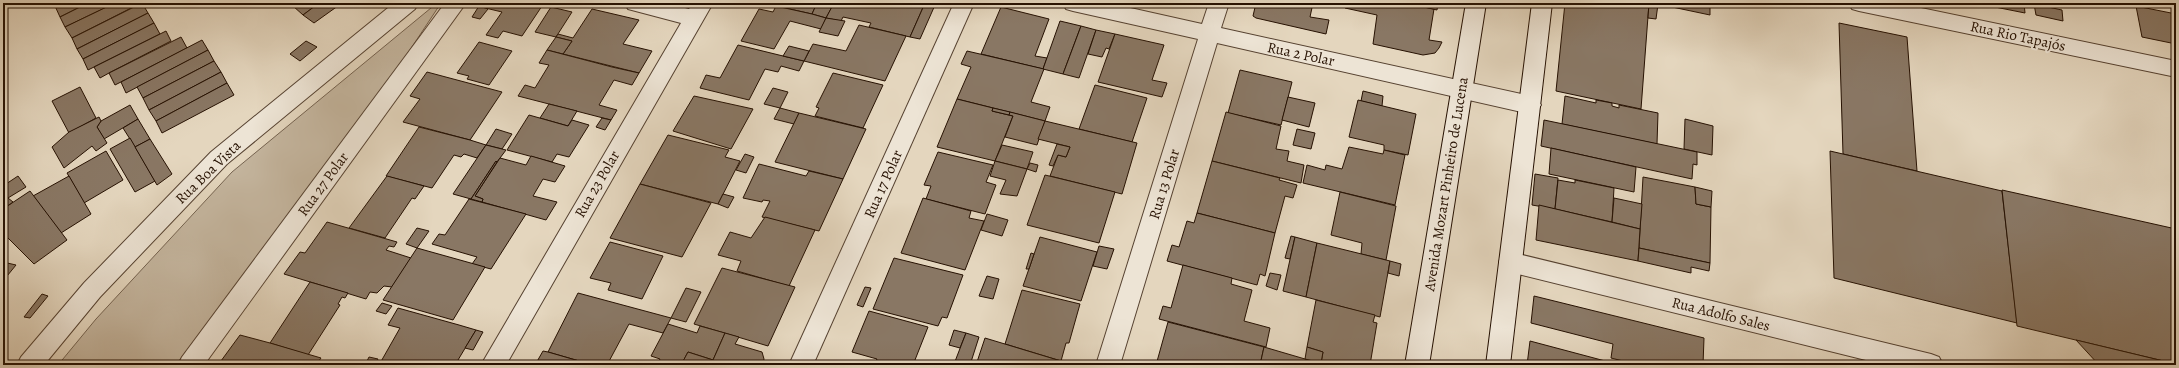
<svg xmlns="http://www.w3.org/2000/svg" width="2179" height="368" viewBox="0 0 2179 368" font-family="Alegreya,serif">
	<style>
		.green { fill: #c4b59e; stroke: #756350 }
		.building { fill: #897764; stroke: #261102 }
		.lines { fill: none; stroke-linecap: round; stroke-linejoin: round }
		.street-casing { stroke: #564231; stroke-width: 2 }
		.secondary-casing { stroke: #261102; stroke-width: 2 }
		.street { fill: #ede4d5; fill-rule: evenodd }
		.secondary { fill: #ede4d5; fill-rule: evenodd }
		.labels { text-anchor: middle; stroke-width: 4; stroke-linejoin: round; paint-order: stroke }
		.street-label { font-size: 15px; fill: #261102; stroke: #ede4d5 }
	</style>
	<rect width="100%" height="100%" fill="#e4d6be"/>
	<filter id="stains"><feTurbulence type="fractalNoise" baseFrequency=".005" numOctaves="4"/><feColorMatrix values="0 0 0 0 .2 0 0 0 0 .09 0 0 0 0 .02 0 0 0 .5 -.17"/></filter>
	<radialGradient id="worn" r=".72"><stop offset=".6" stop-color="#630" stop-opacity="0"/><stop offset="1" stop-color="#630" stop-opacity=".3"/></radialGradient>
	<polygon class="green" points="437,3 441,3 396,71 176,365 58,365 96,319 232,172"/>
	<g class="building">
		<polygon points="61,3 88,3 60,17 55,6"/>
		<polygon points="88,3 115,3 65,27 60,17"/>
		<polygon points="115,3 141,3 72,38 65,27"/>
		<polygon points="142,3 148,13 77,49 72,38"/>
		<polygon points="297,3 319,3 303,15 293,6"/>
		<polygon points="319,3 342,3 314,23 303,15"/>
		<polygon points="479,3 544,3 522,36 503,31 498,38 486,35 502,12 477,6"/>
		<polygon points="763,3 817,3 812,14"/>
		<polygon points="817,3 834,3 826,18 812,14"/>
		<polygon points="834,3 925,3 910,37 869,27 871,23 843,17 841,21 826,18"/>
		<polygon points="925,3 935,5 920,39 910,37"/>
		<polygon points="1256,3 1313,3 1310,17 1329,20 1326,34 1256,18 1253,16"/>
		<polygon points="1346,3 1406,3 1434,9 1429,40 1442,42 1439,48 1435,53 1423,55 1373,44 1377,15 1345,8"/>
		<polygon points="1406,3 1438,3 1437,10"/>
		<polygon points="1565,3 1649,3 1641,109 1556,91"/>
		<polygon points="1649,3 1658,4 1656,19 1648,18"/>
		<polygon points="1655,3 1710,3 1710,15 1658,4"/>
		<polygon points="1975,3 2024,3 2025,13"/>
		<polygon points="2034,4 2062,10 2063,21 2036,15"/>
		<polygon points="479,6 488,9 480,19 472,17"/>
		<polygon points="776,6 812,14 826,18 821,29 790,21 774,49 741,41 759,9 773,12"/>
		<polygon points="2136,6 2176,14 2176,44 2142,37"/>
		<polygon points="551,7 572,12 556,37 535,32"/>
		<polygon points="1001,7 1049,19 1035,56 1047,58 1043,69 981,54"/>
		<polygon points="592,9 639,20 623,44 652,51 639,73 563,54 572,41 556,37 558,34 573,38"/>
		<polygon points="148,13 154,23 83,59 77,49"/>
		<polygon points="826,18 845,21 838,36 819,32"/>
		<polygon points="1060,21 1081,26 1063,74 1043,69"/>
		<polygon points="154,23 160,34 88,70 83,59"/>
		<polygon points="1839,23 1907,37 1917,171 1843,154"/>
		<polygon points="859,25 906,36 885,81 804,61 813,44 846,51"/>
		<polygon points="1081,26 1096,30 1079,78 1063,74"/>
		<polygon points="1096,30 1115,34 1109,49 1106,48 1102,57 1088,54"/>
		<polygon points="166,31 171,41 109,73 100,78 94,67"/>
		<polygon points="1115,34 1164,45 1152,80 1167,83 1162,97 1098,82"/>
		<polygon points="181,37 187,48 115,85 109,73"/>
		<polygon points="556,37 572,41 563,54 547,50"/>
		<polygon points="202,40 208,50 126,93 121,82"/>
		<polygon points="306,41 317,47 300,61 290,54"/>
		<polygon points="479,42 512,51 489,85 467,79 469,76 457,73"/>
		<polygon points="738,45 783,56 804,61 799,71 781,66 778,72 765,69 749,100 700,88 706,75 720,78"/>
		<polygon points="789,46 809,51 804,61 783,56"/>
		<polygon points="208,50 214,61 143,98 137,87"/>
		<polygon points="547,50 612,67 639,73 632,85 614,80 599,105 617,110 611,120 518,96 525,85 535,88 549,65 539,63"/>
		<polygon points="967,51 1044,69 1031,102 1050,107 1045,121 957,99 971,67 961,64"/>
		<polygon points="214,61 221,72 149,110 143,98"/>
		<polygon points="1240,70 1292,82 1281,125 1228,113"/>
		<polygon points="221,72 227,83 156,121 149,110"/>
		<polygon points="427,72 502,92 470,140 403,122 420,99 410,96"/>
		<polygon points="833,73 883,85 863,128 815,116 819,108 816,107"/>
		<polygon points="227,83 234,95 162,133 156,121"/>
		<polygon points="1095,85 1147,98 1132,142 1079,129"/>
		<polygon points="80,87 96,118 69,133 52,101"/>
		<polygon points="773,88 788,92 780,108 764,104"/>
		<polygon points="1363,91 1383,96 1382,106 1361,101"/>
		<polygon points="694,96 753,109 731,149 673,131"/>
		<polygon points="1565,96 1596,103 1596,100 1612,103 1612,106 1619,108 1619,105 1658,113 1657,144 1562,124"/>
		<polygon points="1288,97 1315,103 1309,127 1282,120"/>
		<polygon points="957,99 993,108 992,111 1013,116 995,161 937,147"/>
		<polygon points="1358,100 1416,114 1408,155 1384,150 1384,145 1349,137"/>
		<polygon points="549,104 577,111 568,126 540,118"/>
		<polygon points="130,105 138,119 104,139 97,127 101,121"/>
		<polygon points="780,108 799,113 794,124 774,119"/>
		<polygon points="993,108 1010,112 1009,115 992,111"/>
		<polygon points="1010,112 1045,121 1037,145 1005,137 1013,116 1009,115"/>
		<polygon points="1226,112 1281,126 1276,149 1289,151 1287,161 1304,165 1301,183 1212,161"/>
		<polygon points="799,113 866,129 843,179 775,162"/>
		<polygon points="529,115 568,126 572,120 589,125 569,157 557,154 552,162 507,150"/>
		<polygon points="99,117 101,121 97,127 107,143 96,151 92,146 64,168 52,147 69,132"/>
		<polygon points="602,118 611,120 605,130 596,127"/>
		<polygon points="138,119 150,139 135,147 123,128"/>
		<polygon points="1685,119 1713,126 1712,155 1684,149"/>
		<polygon points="1544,120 1697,152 1697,165 1693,164 1692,179 1541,146"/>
		<polygon points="1045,121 1137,143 1122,194 1050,176 1058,155 1066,157 1070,147 1038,139"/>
		<polygon points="419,127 470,140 486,145 477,158 464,154 461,157 454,155 432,188 386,176"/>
		<polygon points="496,129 512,134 502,149 486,145"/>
		<polygon points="1297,129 1315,133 1311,149 1293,145"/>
		<polygon points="668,135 729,150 725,157 740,161 718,204 640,184"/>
		<polygon points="130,138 155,181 135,192 110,149"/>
		<polygon points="150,139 172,174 157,185 135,147"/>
		<polygon points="1057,144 1070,147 1066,157 1058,155 1053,166 1049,165"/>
		<polygon points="486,145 506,150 497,162 496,161 471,199 453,194"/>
		<polygon points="1002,145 1033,152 1027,169 995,161"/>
		<polygon points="1349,147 1383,154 1384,150 1405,155 1395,205 1303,183 1307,165 1325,170 1326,165 1342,169"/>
		<polygon points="1551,148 1636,167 1634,192 1549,174"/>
		<polygon points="106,151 123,180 84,203 67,173"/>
		<polygon points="1830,151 2002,191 2017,323 1834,278"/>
		<polygon points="938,152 993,165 986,182 996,185 985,214 926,199 931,186 924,185"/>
		<polygon points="745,154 754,157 746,173 736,170"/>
		<polygon points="531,156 565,166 555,182 543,179 533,196 557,202 546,220 482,202 483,199 475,196 500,158 526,165"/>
		<polygon points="496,161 497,162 475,196 483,199 482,202 471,199"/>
		<polygon points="995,161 1027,169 1017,196 1000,194 1006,180 990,176"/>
		<polygon points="1212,161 1280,178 1279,180 1297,185 1293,198 1285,196 1275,233 1197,213"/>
		<polygon points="1030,163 1038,165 1036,172 1027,169"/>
		<polygon points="759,164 806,176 809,171 843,179 819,231 762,217 770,201 763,200 762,202 743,198"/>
		<polygon points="1535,174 1558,178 1555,209 1532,205"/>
		<polygon points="1045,175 1115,192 1099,243 1027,225"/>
		<polygon points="18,176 26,187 3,201 3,186"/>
		<polygon points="69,176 91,214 61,233 33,196"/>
		<polygon points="387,176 424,186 415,199 412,198 385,238 349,228"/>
		<polygon points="1643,177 1695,187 1696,204 1711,207 1710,263 1639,248"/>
		<polygon points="1558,180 1575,183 1575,180 1614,188 1612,222 1555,209"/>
		<polygon points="640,184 711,203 682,257 610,238"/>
		<polygon points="1695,187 1712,191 1711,207 1696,204"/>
		<polygon points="2002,190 2176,229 2176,364 2017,326"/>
		<polygon points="30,191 67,240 34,264 3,233 3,209"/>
		<polygon points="1340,192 1396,206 1386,260 1361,254 1362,243 1331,235"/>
		<polygon points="723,194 734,197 728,208 718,204"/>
		<polygon points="8,198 13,202 3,209 3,201"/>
		<polygon points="923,198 971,211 969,218 984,221 965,270 901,253"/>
		<polygon points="1614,198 1642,204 1640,229 1612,222"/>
		<polygon points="469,199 526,214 491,269 472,264 477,257 432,244 439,234 445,235"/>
		<polygon points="1539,205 1640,229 1638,261 1536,240"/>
		<polygon points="1197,213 1275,233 1265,276 1260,274 1257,285 1167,261 1172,245 1179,247 1187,221 1194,223"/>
		<polygon points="987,214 1008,220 1002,236 981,230"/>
		<polygon points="765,217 815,230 789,286 737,271 741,261 718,255 730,232 751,238"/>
		<polygon points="327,222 397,242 394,247 389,246 386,250 411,258 392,287 384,286 377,293 370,292 366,299 284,274 300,252 305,253"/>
		<polygon points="417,228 429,231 417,248 406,244"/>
		<polygon points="1291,236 1295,237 1290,259 1285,258"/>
		<polygon points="1040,237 1097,252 1081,301 1023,286"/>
		<polygon points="1295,237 1317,243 1306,297 1283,291"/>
		<polygon points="610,242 663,256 642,299 608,290 611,283 590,278"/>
		<polygon points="1317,243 1390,261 1380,317 1306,297"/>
		<polygon points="1099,246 1114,249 1107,269 1093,266"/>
		<polygon points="417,248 485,267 453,320 383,300"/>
		<polygon points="1639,248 1710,263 1709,271 1691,267 1691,273 1638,261"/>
		<polygon points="1031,253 1034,254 1029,269 1026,269"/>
		<polygon points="894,258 963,275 947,318 942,317 938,326 873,309"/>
		<polygon points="1390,261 1401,264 1399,276 1388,273"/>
		<polygon points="3,262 16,265 3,281"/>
		<polygon points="1183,265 1232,278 1231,284 1252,290 1244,321 1270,328 1266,347 1159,319 1163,306 1171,308"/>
		<polygon points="722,268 795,287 768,346 694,324"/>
		<polygon points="1270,273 1281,275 1277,290 1266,286"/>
		<polygon points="987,276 999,279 993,299 979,296"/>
		<polygon points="310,282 348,293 345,298 342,297 338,304 340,305 308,355 270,343"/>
		<polygon points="865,287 871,288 863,307 857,305"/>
		<polygon points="686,288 701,292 686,322 671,318"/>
		<polygon points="1022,290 1080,304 1069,343 1066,343 1061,361 1005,344"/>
		<polygon points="578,293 671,318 663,333 629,324 607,365 593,365 548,352"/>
		<polygon points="42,294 48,296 30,318 24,317"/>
		<polygon points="1534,296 1704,338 1703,365 1639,365 1611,358 1613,344 1531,323"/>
		<polygon points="1316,300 1375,315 1373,322 1377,323 1370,365 1328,365 1321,363 1323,352 1307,347"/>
		<polygon points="382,303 392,306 386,314 376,311"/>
		<polygon points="398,308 459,325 476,330 455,365 379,365 400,328 388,325"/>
		<polygon points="869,311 928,327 913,365 874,365 877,359 852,352"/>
		<polygon points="1168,322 1264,347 1260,365 1156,365"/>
		<polygon points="668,324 697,333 700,326 725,333 713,360 688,352 681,365 657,365 660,359 651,356"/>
		<polygon points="476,330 483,332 473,350 465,348"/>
		<polygon points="954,330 966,333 960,348 949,345"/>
		<polygon points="725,333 739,337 735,344 762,352 764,359 763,365 681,365 688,352 713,360"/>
		<polygon points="966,333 979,337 970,365 954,364"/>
		<polygon points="240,335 270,343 321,358 316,365 218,365"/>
		<polygon points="985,338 1061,361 1064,361 1063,365 976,365"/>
		<polygon points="2076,340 2176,364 2176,365 2099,365"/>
		<polygon points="1530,341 1609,362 1608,365 1527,365"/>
		<polygon points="1264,347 1305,359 1328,365 1260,365"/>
		<polygon points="1307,347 1323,352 1321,363 1305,359"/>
		<polygon points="543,351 548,352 593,365 535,365"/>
		<polygon points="369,357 378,359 375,365 365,365"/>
	</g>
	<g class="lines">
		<g class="street-casing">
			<g id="street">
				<polygon points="394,3 418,3 415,9 227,164 100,297 44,365 17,365 21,357 84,283 211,152"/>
				<polygon points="445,3 466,3 204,365 178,365 182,357"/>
				<polygon points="625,3 665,3 689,9 693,3 713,3 506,365 481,365 681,23 628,9"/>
				<polygon points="954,3 974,3 813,365 789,365"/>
				<polygon points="1063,3 1108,3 1202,24 1209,3 1229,3 1221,28 1530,96 1537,99 1541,105 1537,111 1530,114 1217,43 1120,365 1096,365 1198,39 1073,11 1066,9"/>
				<polygon points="1849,3 1897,3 2176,61 2176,77 1859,11 1852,9"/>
				<polygon points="1510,252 1931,354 1939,357 1943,365 1886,365 1510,272 1502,269 1499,262 1502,255"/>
			</g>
		</g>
		<g class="secondary-casing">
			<g id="secondary">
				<polygon points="1466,3 1486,3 1429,365 1405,365"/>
				<polygon points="1532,3 1552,3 1510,365 1486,365"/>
			</g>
		</g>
		<use href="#street" class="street"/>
		<use href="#secondary" class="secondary"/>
	</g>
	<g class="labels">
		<g class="street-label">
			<text transform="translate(2018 36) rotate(12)" y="5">Rua Rio Tapajós</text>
			<text transform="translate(1301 54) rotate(12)" y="5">Rua 2 Polar</text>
			<text transform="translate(208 172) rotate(-44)" y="5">Rua Boa Vista</text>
			<text transform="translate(323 184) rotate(-54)" y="5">Rua 27 Polar</text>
			<text transform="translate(597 184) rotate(-60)" y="5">Rua 23 Polar</text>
			<text transform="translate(883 184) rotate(-66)" y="5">Rua 17 Polar</text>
			<text transform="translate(1164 184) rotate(-73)" y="5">Rua 13 Polar</text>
			<text transform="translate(1446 184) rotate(-81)" y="5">Avenida Mozart Pinheiro de Lucena</text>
			<text transform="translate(1721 314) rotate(14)" y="5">Rua Adolfo Sales</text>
		</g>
	</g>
	<rect width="2179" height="368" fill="none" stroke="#e4d6be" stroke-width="16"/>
	<rect x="4" y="4" width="2171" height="360" fill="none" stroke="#261102" stroke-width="2"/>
	<rect x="8" y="8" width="2163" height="352" fill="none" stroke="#261102"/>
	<rect width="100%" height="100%" filter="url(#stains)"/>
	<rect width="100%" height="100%" fill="url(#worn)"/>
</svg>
